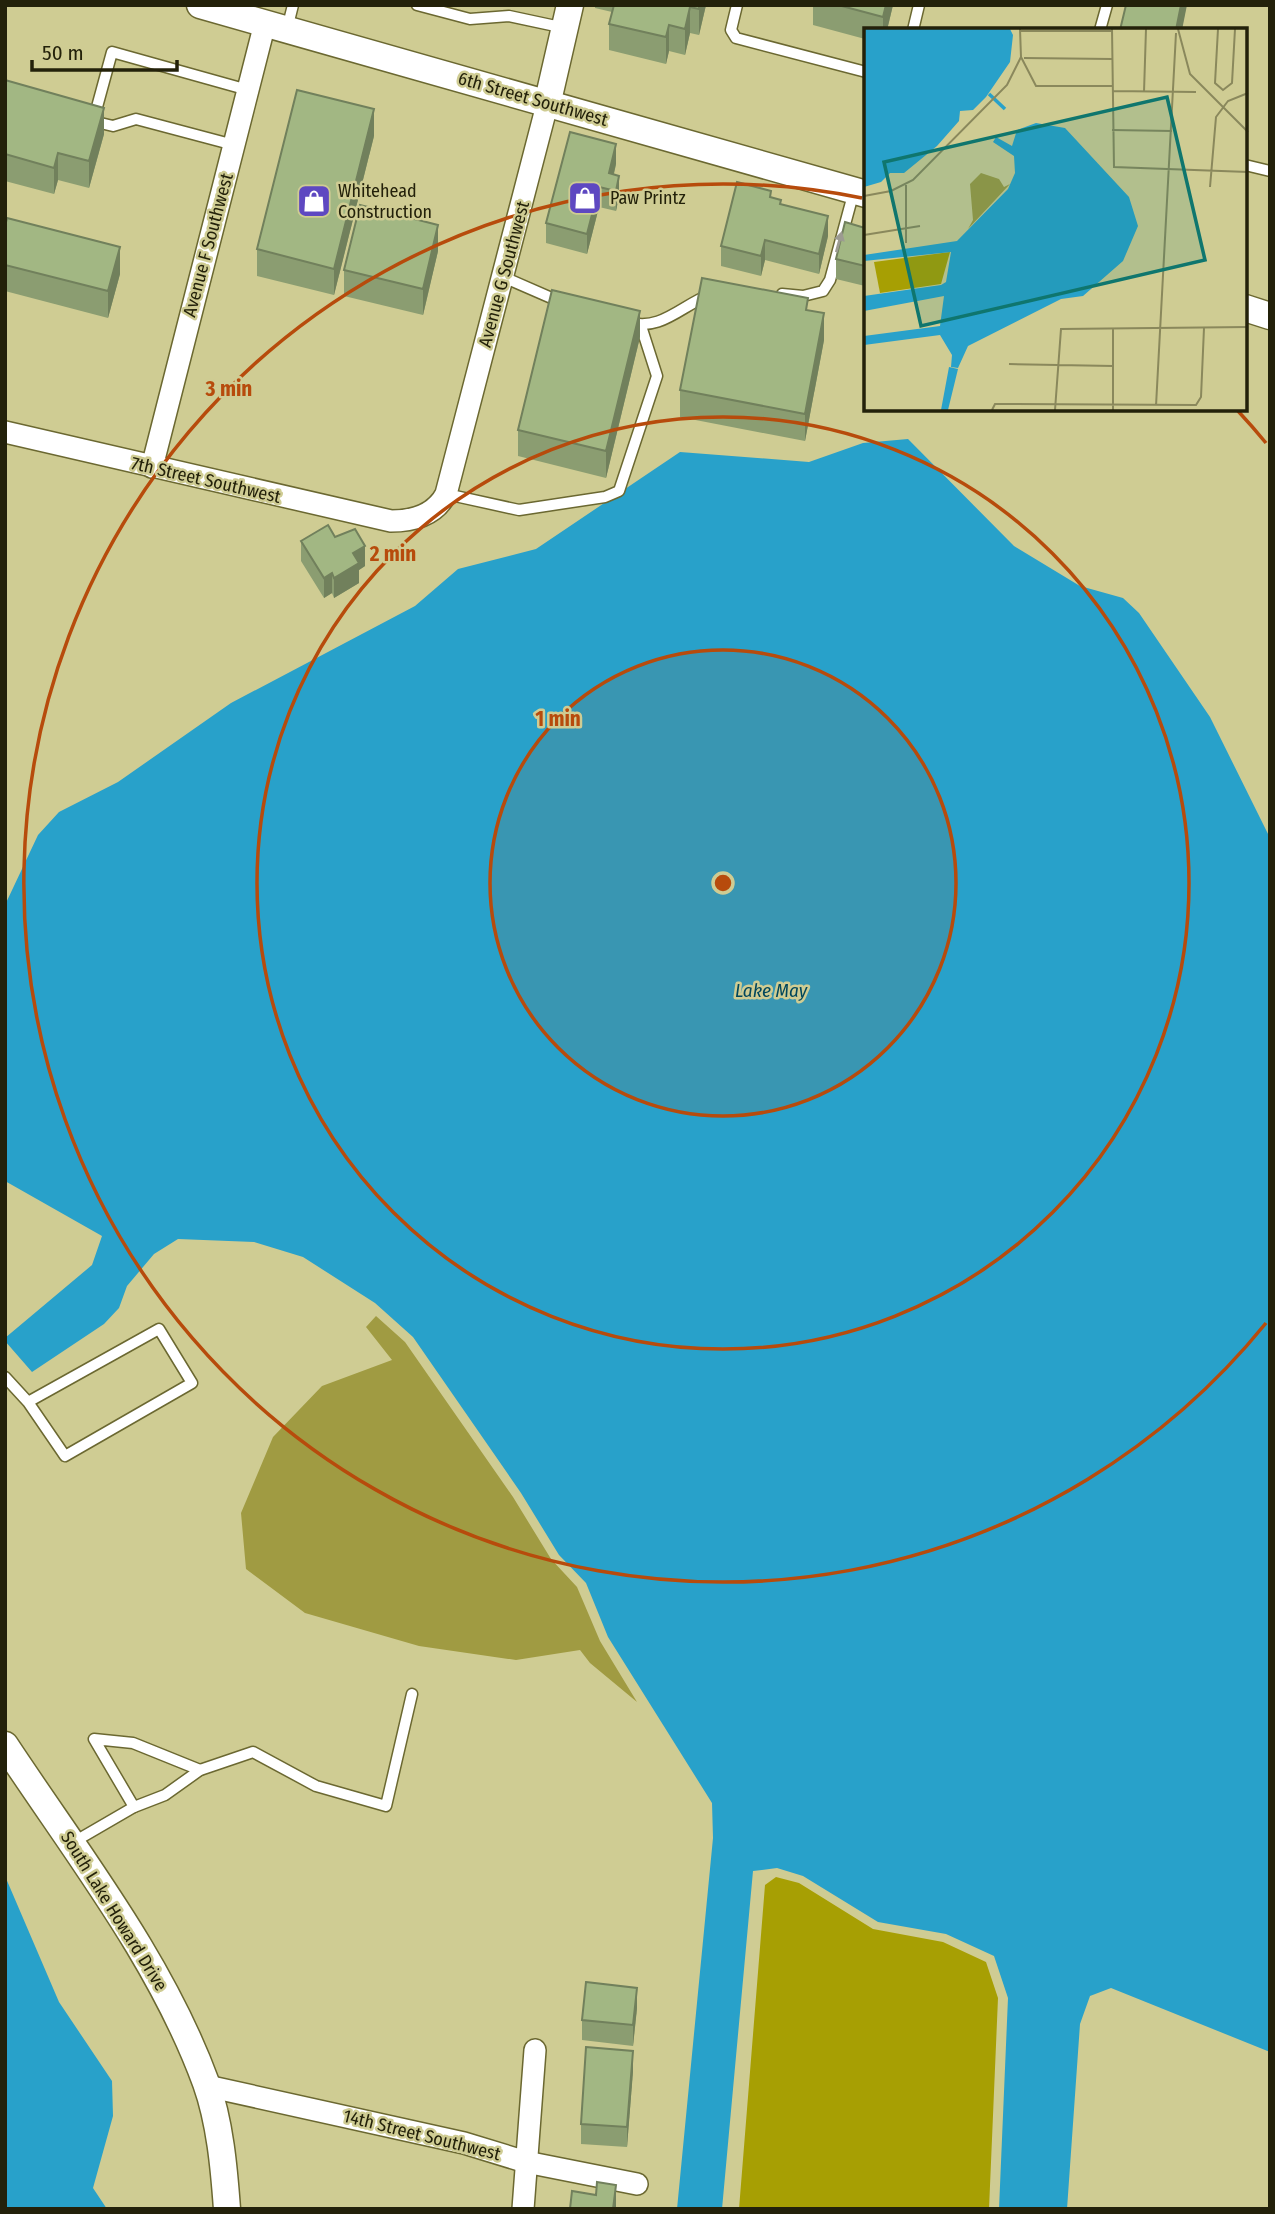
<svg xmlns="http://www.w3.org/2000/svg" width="1275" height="2214" viewBox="0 0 1275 2214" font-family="'Fira Sans Condensed',sans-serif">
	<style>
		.green { fill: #a09b42 }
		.forest { fill: #a79f03 }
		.water { fill: #28a1ca }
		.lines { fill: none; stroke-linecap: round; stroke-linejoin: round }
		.service-casing { stroke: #6b6831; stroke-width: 13 }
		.minor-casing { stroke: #6b6831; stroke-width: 24 }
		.tertiary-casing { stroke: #6b6831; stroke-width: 29 }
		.service { stroke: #fff; stroke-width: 10 }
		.minor { stroke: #fff; stroke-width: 21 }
		.tertiary { stroke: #fff; stroke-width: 26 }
		.wall { fill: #8b9d71 }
		.shaded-wall { fill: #71805c }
		.building { fill: #a2b783; stroke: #71805c; stroke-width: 2 }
		.oneway { fill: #9c9b91 }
		.ring { fill: none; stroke: #b74b0c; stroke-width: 3.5 }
		.labels { text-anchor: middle; stroke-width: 5; stroke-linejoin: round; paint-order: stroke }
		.street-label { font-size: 18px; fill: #23210a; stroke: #cfcc93 }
		.poi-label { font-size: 18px; fill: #23210a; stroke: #cfcc93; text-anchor: start }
		.water-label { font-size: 19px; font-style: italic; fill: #01475c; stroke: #cfcc93 }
		.inset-river { fill: none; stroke: #28a1ca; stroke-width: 3.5 }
		.inset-road { fill: none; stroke: #8a885c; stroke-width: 2 }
		.view { fill: #0f766e; fill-opacity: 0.15; stroke: #0f766e; stroke-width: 3.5 }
		.inset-edge { fill: none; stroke: #23210a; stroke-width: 3.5 }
		.centre { fill: #b74b0c; stroke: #cfcc93; stroke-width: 3.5 }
		.ring-label { font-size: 21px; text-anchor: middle; font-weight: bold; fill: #b74b0c; stroke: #cfcc93; stroke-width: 5; stroke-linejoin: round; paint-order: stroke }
	</style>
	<rect width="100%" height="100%" fill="#cfcc93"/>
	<polygon class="green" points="376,1316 405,1342 513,1497 551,1559 577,1587 600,1641 637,1702 590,1663 580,1650 516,1660 419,1646 305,1613 246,1569 241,1513 273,1437 322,1386 392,1360 366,1327"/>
	<polygon class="forest" points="776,1877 799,1883 873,1929 943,1942 986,1962 998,1998 989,2209 739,2209 765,1885"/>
	<g class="water">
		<polygon points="908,439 1014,546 1080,586 1123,598 1139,613 1210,717 1270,838 1270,2052 1111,1988 1090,1996 1080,2024 1067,2209 999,2209 1008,1998 994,1956 946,1934 878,1922 803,1876 777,1868 753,1871 722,2209 677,2209 713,1838 712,1803 608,1637 586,1583 559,1555 521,1493 413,1337 375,1303 303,1257 254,1242 178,1239 154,1254 127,1286 119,1308 104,1324 32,1372 5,1341 5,1338 92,1265 102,1236 5,1181 5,905 38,835 59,812 118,782 231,703 415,606 458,569 536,549 680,452 809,462 863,443"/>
		<polygon points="5,1876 59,2002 112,2081 113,2116 93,2188 107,2209 5,2209"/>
	</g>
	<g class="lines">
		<g class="service-casing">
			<g id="service">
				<polyline points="417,5 470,19 509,16 565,28"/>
				<polyline points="737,5 731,30 736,38 866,72"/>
				<polyline points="287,29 293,5"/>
				<polyline points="913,30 919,5"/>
				<polyline points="1100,30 1107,5"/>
				<polyline points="94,118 112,52 248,90"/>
				<polyline points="92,121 113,126 136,119 234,145"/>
				<polyline points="1245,165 1270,171"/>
				<polyline points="501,276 563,303"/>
				<polyline points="782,294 803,296 823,291 830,280 854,191"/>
				<path d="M628,322C660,332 681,306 709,295"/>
				<polyline points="446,494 519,510 605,497 619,491 657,376 641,326"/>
				<polyline points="5,1377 28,1402 65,1456 192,1383 159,1329 28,1402"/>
				<polyline points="134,1807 94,1739 133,1743 200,1770"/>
				<polyline points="72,1843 134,1807 165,1795 200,1770 253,1752 316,1786 386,1806 412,1694"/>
			</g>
		</g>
		<g class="minor-casing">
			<g id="minor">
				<path d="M5,432L391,521C414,521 435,515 446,494L547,105"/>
				<polyline points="152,467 265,23"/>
				<polyline points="207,2086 464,2143 526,2162 637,2184"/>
				<polyline points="523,2209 535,2050"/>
			</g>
		</g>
		<g class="tertiary-casing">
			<g id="tertiary">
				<path d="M200,5C422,66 643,131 866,194"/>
				<polyline points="547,105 570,5"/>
				<polyline points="1245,308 1270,316"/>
				<path d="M5,1745C77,1854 161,1960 206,2083C220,2122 224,2168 227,2209"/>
			</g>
		</g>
		<use href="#service" class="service"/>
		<use href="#minor" class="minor"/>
		<use href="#tertiary" class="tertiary"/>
	</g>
	<g class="wall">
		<polygon points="595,5 706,5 699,35 690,33 685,55 669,51 666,64 609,50 609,24 612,12 595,8"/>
		<polygon points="813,5 893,5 887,30 865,30 865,39 813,25"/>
		<polygon points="5,80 104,134 89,188 58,180 54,194 5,181"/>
		<polygon points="374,136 334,295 257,276 257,249"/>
		<polygon points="616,164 614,174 619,196 616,211 599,207 587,254 546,243 546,223"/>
		<polygon points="771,197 828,236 819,274 765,260 761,276 721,266 721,246"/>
		<polygon points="5,226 120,274 108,318 5,291"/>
		<polygon points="865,228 865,286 836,279 836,259"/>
		<polygon points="438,251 423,315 344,296 344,270"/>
		<polygon points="808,310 824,340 805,441 680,417 680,390"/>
		<polygon points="640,337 606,478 518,456 518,430"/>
		<polygon points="335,537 365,566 359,570 359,583 334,598 332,593 324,598 301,561 301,541"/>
		<polygon points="637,2008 633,2046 582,2040 582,2020"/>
		<polygon points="633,2071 627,2147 581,2144 581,2124"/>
	</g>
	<g class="shaded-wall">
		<polygon points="699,5 706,5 699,35"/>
		<polygon points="886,5 893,5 887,30 883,30 883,17"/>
		<polygon points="1181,5 1187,5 1182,30 1176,30"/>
		<polygon points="690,7 690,33 685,55 685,29"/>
		<polygon points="669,25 669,51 666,64 666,37"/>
		<polygon points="104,108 104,134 89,188 89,161"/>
		<polygon points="374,109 374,136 334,295 334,269"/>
		<polygon points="616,144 616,164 610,189 609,173"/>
		<polygon points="58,153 58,180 54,194 54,168"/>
		<polygon points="619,176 619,196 616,211 616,191"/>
		<polygon points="599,187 599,207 587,254 587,234"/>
		<polygon points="828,216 828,236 819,274 819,254"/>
		<polygon points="438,225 438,251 423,315 423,289"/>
		<polygon points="765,240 765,260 761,276 761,256"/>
		<polygon points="120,247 120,274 108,318 108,291"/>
		<polygon points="640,311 640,337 606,478 606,451"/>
		<polygon points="824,313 824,340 805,441 805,414"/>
		<polygon points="365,546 365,566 359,570 359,583 334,598 334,578 353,553"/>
		<polygon points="332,573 332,593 324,598 324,578"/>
		<polygon points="637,1988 637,2008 633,2046 633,2025"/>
		<polygon points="633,2051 633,2071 627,2147 627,2127"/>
		<polygon points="616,2185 616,2209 613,2209"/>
	</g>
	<g class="building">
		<polygon points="614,5 699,5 699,9 690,7 685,29 669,25 666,37 609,24"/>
		<polygon points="838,5 886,5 883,17"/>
		<polygon points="1126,5 1181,5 1176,30 1120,30"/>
		<polygon points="5,80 104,108 89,161 58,153 54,168 5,154"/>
		<polygon points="297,90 374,109 334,269 257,249"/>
		<polygon points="570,132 616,144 609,173 619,176 616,191 599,187 587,234 546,223"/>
		<polygon points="737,182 771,191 770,197 781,200 780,204 828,216 819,254 765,240 761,256 721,246"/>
		<polygon points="360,205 438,225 423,289 344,270"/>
		<polygon points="7,218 120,247 108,291 5,265 5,226"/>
		<polygon points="845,222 865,228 865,266 836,259"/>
		<polygon points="702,278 808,298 806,310 824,313 805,414 680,390"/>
		<polygon points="552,290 640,311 606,451 518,430"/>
		<polygon points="328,525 335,537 355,529 365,546 353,553 359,563 334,578 332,573 324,578 301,541"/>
		<polygon points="586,1982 637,1988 633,2025 582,2020"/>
		<polygon points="586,2047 633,2051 627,2127 581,2124"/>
		<polygon points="597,2182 616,2185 613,2209 570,2209 572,2191 596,2195"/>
	</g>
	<defs><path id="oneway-solid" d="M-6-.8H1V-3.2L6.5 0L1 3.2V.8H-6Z" transform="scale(1.75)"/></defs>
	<use class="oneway" href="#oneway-solid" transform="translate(839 242) rotate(-75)"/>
	<circle cx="723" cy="883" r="233" fill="#b74b0c" fill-opacity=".12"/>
	<g class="ring">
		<circle cx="723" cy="883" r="233"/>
		<circle cx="723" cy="883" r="466"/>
		<path d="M1266 1323A699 699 0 1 1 862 198M1238 411A699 699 0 0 1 1266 443"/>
	</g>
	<defs>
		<g id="shop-square" transform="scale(1.75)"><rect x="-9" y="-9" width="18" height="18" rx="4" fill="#5e48c1" stroke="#cfcc93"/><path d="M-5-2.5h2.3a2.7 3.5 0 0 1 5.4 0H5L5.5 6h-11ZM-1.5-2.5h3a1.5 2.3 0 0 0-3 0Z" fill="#fff"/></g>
	</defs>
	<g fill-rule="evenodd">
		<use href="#shop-square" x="585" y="198"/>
		<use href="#shop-square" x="314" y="201"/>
	</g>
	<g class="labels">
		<g class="street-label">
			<text transform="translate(533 99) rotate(16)" y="6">6th Street Southwest</text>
			<text transform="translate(208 245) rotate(-75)" y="6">Avenue F Southwest</text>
			<text transform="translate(504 274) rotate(-75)" y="6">Avenue G Southwest</text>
			<text transform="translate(206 480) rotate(13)" y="6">7th Street Southwest</text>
			<text transform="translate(114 1911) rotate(58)" y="6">South Lake Howard Drive</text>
			<text transform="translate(422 2135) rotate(14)" y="6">14th Street Southwest</text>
		</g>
		<g class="poi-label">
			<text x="338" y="197">Whitehead<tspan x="338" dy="21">Construction</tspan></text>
			<text x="610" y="204">Paw Printz</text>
		</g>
		<g class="water-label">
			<text x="771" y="997">Lake May</text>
		</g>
	</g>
	<g transform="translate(864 28)">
		<rect width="383" height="383" fill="#cfcc93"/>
		<path d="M117,145L135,151L140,159L146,156L104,201L109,192L106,156Z" fill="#a09b42"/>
		<path d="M86,224L77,256L16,265L10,234Z" fill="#a79f03"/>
		<path d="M0,1H146L149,7L146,34L122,69L109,82L96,83L95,93L73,118L40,145H26L17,154L0,159ZM172,95L201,100L265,169L274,198L259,233L219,268L197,271L104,318L94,340L87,339L88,327L76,307L0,317V308L76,298L80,268L0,283V268L77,257L82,254L87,224L0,233V227L93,213L144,161L151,145L150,128L129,114L132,109L148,118L153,102ZM85,339L94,341L84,382H77Z" fill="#28a1ca"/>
		<path class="inset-river" d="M125,66L141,81"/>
		<path class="inset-road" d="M248,1L250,139L384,144M314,1L326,46L384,104M354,1L351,55L359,62L368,55L371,1M156,3H248M157,29L172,58H248M160,30L248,31M248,63L332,64M280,64L282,1M248,102L308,103M42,157V215M346,159L352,89L364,73L384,65M0,168L27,163L49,152L143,57L157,29L156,1M0,207L56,198M145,336L249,338M292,378L312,5M128,382L131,376L332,377L337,369L340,300M191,382L197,301L384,299M249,382V301"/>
		<path class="view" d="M303,69L341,232L57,298L20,134Z"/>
		<rect width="383" height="383" class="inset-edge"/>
	</g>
	<circle cx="723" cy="883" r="10" class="centre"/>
	<g class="ring-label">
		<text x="229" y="396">3 min</text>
		<text x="393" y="561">2 min</text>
		<text x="558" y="726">1 min</text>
	</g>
	<rect width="1275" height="2214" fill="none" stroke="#23210a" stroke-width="14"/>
	<path d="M32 60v10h145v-10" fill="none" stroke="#23210a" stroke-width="3.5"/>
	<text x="42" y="60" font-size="21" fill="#23210a" stroke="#cfcc93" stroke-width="5" paint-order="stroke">50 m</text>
</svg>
